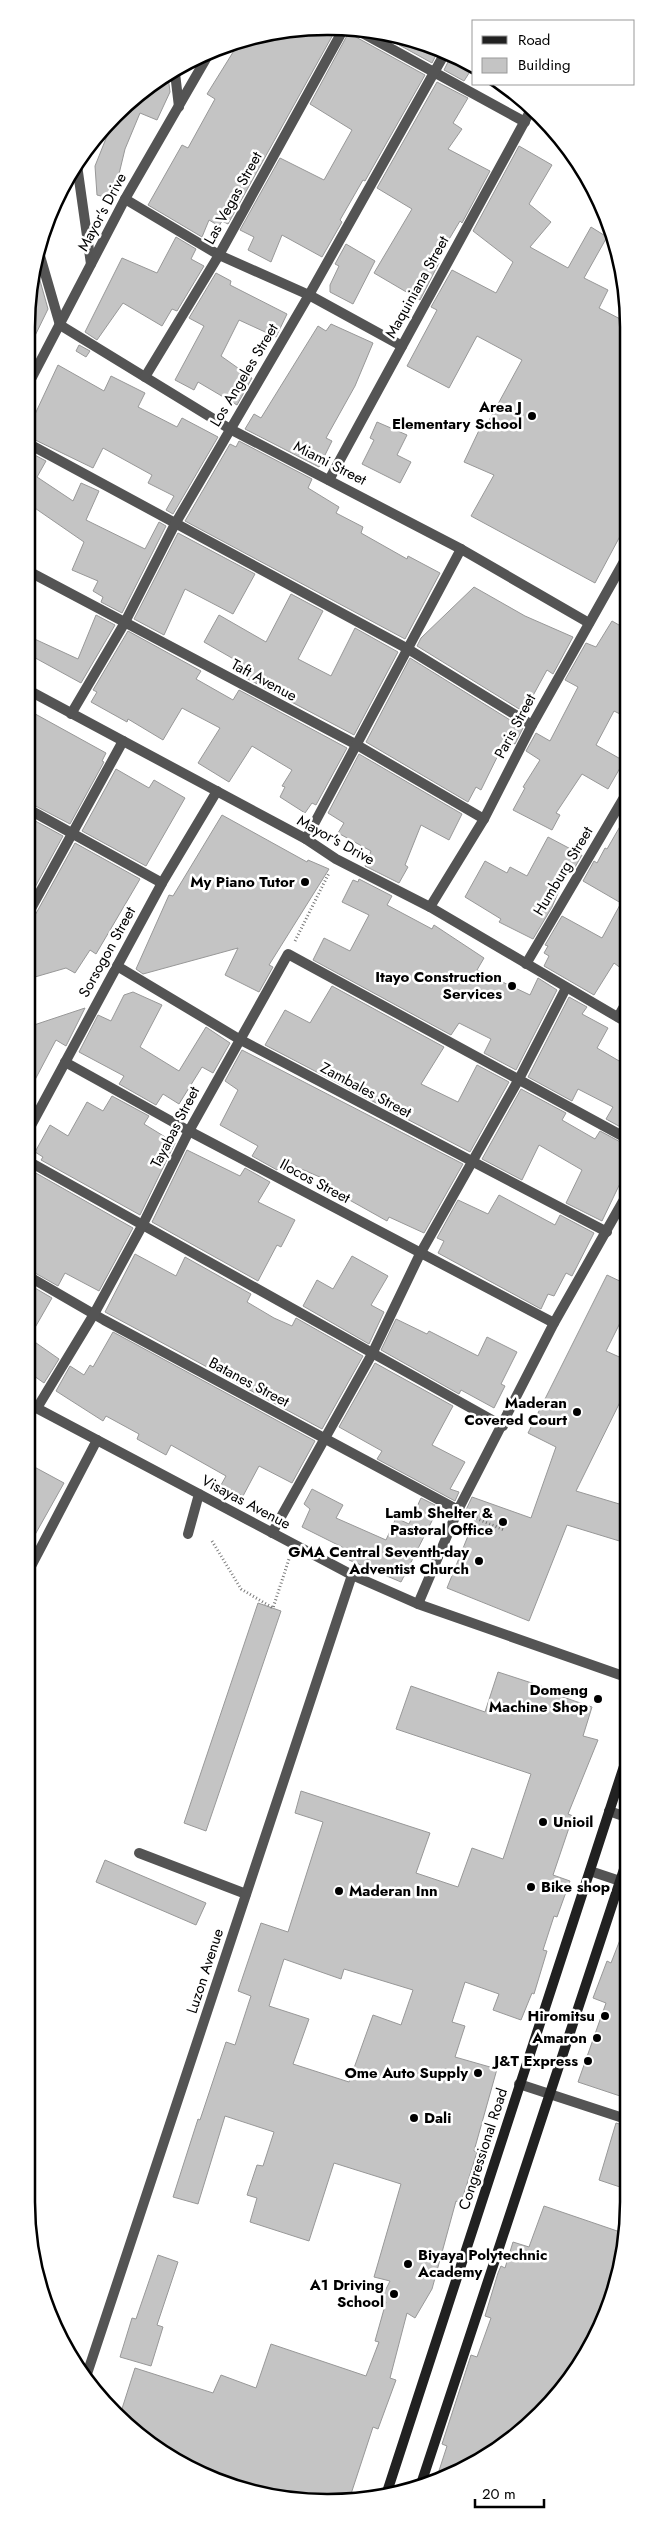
<svg xmlns="http://www.w3.org/2000/svg" width="655" height="2529" viewBox="0 0 655 2529" font-family="Jost,sans-serif">
	<style>
		.building { fill: #c4c4c4; stroke: #989898; fill-rule: evenodd }
		.lines { fill: none; stroke-linecap: round; stroke-linejoin: round }
		.path { stroke: #767676; stroke-width: 3; stroke-dasharray: 1 2.5; stroke-linecap: butt }
		.service { stroke: #545454; stroke-width: 10 }
		.minor { stroke: #545454; stroke-width: 10 }
		.tertiary { stroke: #545454; stroke-width: 10 }
		.secondary { stroke: #212121; stroke-width: 10 }
		.poi-dot { fill: #000; stroke: #fff; stroke-width: 2 }
		.labels { text-anchor: middle; stroke-width: 5; stroke-linejoin: round; paint-order: stroke }
		.street-label { font-size: 15px; fill: #000; stroke: #fff }
		.poi-label { font-size: 15px; font-weight: bold; fill: #000; stroke: #fff; text-anchor: end }
		.rim { fill: none; stroke: #000; stroke-width: 2.5 }
	</style>
	<rect width="100%" height="100%" fill="#fff"/>
	<g class="building">
		<polygon points="350,30 354,36 425,75 365,181 363,180 340,220 342,222 322,257 282,235 271,262 248,250 254,237 240,230 280,158 324,180 352,130 310,104"/>
		<polygon points="372,30 396,38 438,51 432,63"/>
		<polygon points="335,31 228,224 222,221 219,226 209,220 202,237 148,205 182,145 188,148 215,99 207,94 240,41 250,36"/>
		<polygon points="450,58 471,70 464,81 444,70"/>
		<polygon points="168,76 170,92 157,120 140,113 125,149 113,199 97,195 95,166 111,126 144,88"/>
		<polygon points="437,82 468,98 453,123 462,129 448,149 490,171 462,223 460,221 436,261 439,263 420,300 374,273 412,209 377,188"/>
		<polygon points="519,146 552,165 529,204 551,222 530,247 568,268 591,227 607,237 584,278 608,290 599,308 626,322 626,525 595,583 471,516 494,475 464,462 482,424 486,426 522,360 477,336 449,388 407,366 437,310 431,307 452,270 496,293 513,262 473,231"/>
		<polygon points="176,237 196,249 191,259 204,266 177,311 172,309 162,326 123,303 97,340 85,332 122,258 157,273"/>
		<polygon points="346,244 375,261 353,304 330,292 330,285 339,266 335,264"/>
		<polygon points="216,273 231,281 230,285 287,314 276,337 239,320 221,356 252,378 237,405 198,382 194,390 175,380 204,326 189,318"/>
		<polygon points="33,275 39,277 48,309 29,348 29,288"/>
		<polygon points="331,324 373,343 355,386 326,438 332,441 319,467 245,429 254,414 261,418 318,326 326,331"/>
		<polygon points="79,345 90,351 86,357 76,351"/>
		<polygon points="58,365 104,391 111,376 145,393 138,407 177,427 182,418 218,437 173,514 166,510 174,496 148,483 152,475 103,448 93,468 29,437 29,427"/>
		<polygon points="377,422 407,435 397,455 411,462 400,483 362,464 374,440 370,438"/>
		<polygon points="239,441 312,479 308,488 339,507 336,513 363,527 361,533 407,559 408,556 440,573 405,639 185,521 230,444 236,447"/>
		<polygon points="29,452 46,461 37,477 73,501 81,483 99,491 86,520 145,549 159,522 166,526 122,613 101,602 103,597 93,591 98,581 72,570 84,542 29,504"/>
		<polygon points="178,533 255,574 233,614 185,589 164,635 134,619"/>
		<polygon points="474,587 525,616 573,637 553,674 547,670 524,712 417,646 421,638"/>
		<polygon points="291,594 323,611 298,659 331,676 355,628 398,652 354,735 246,678 251,669 204,642 219,615 266,642"/>
		<polygon points="96,615 115,625 81,683 28,654 28,636 78,659"/>
		<polygon points="612,621 626,629 626,717 614,711 596,745 624,761 608,789 582,774 556,813 560,815 552,830 513,810 525,788 523,787 540,760 526,751 536,733 550,741 578,687 565,680 586,643 596,647"/>
		<polygon points="128,631 201,671 196,679 233,700 239,690 347,748 316,805 312,803 305,813 280,797 285,787 282,786 292,770 252,746 229,782 198,763 220,728 182,708 163,740 128,719 127,722 91,702 97,692 93,690"/>
		<polygon points="410,658 523,728 515,744 506,739 481,790 476,787 468,802 366,742"/>
		<polygon points="28,710 106,753 102,761 104,762 70,824 28,802"/>
		<polygon points="359,754 462,814 449,840 421,825 405,865 408,867 399,883 365,866 371,851 338,833 344,823 328,813"/>
		<polygon points="116,769 149,788 154,780 185,798 146,866 82,831"/>
		<polygon points="222,815 307,862 308,860 329,869 269,965 273,967 259,992 225,975 238,948 143,974 136,969 169,895 173,896"/>
		<polygon points="626,816 626,972 614,963 594,995 544,966 549,956 544,953 548,946 545,945 562,916 602,938 621,903 583,881 594,861 597,863 605,848 607,849"/>
		<polygon points="28,817 63,836 28,900"/>
		<polygon points="548,837 582,855 571,874 567,872 552,907 533,939 499,922 501,919 465,897 485,861 507,873 510,867 527,876"/>
		<polygon points="75,843 140,879 96,954 90,950 75,973 66,968 28,979 28,921 34,917"/>
		<polygon points="359,879 392,896 387,905 432,929 434,925 484,958 477,970 530,995 538,978 557,990 516,1070 484,1053 491,1039 459,1023 451,1035 313,960 324,938 350,951 369,915 342,902 353,880 358,882"/>
		<polygon points="332,986 444,1047 421,1084 458,1102 477,1065 509,1082 470,1152 265,1045 285,1010 310,1023"/>
		<polygon points="133,992 162,1005 140,1047 179,1071 206,1027 230,1043 213,1073 202,1067 179,1104 163,1094 156,1105 119,1084 124,1076 79,1052 98,1015 111,1021 124,995"/>
		<polygon points="569,997 587,1007 582,1014 608,1028 597,1048 626,1065 626,1130 606,1119 613,1107 578,1089 572,1101 528,1077"/>
		<polygon points="85,1008 66,1046 56,1040 28,1093 28,1027"/>
		<polygon points="242,1050 463,1164 424,1233 389,1217 387,1221 319,1183 322,1178 283,1161 277,1170 252,1156 258,1146 220,1125 238,1090 225,1081"/>
		<polygon points="521,1089 566,1113 562,1120 595,1139 600,1131 626,1145 626,1171 602,1221 566,1203 582,1170 539,1145 522,1180 482,1159"/>
		<polygon points="112,1096 149,1116 144,1124 175,1143 140,1215 41,1160 43,1157 35,1152 50,1125 68,1136 87,1102 103,1111"/>
		<polygon points="187,1150 240,1176 245,1168 270,1182 258,1202 295,1220 281,1247 277,1245 258,1281 152,1222"/>
		<polygon points="34,1172 133,1228 99,1291 65,1273 58,1286 28,1269 28,1183"/>
		<polygon points="499,1195 555,1225 560,1215 594,1233 572,1276 566,1273 554,1296 548,1294 541,1309 438,1253 444,1241 437,1238 458,1200 488,1214"/>
		<polygon points="135,1254 176,1276 185,1257 251,1294 247,1302 274,1318 292,1326 296,1318 363,1356 322,1429 105,1312"/>
		<polygon points="352,1256 388,1276 371,1305 384,1312 369,1344 303,1306 317,1280 333,1289"/>
		<polygon points="607,1275 626,1284 626,1311 606,1351 626,1360 626,1390 576,1491 626,1506 626,1543 567,1525 529,1621 447,1588 476,1516 465,1512 472,1497 531,1518 556,1447 528,1433"/>
		<polygon points="28,1284 52,1298 29,1338 59,1359 44,1383 27,1371"/>
		<polygon points="396,1319 427,1334 429,1331 478,1356 487,1337 517,1352 501,1384 505,1386 494,1408 461,1390 459,1394 381,1350"/>
		<polygon points="113,1332 315,1441 292,1483 259,1466 243,1496 221,1485 226,1476 171,1445 166,1455 137,1439 139,1434 106,1416 103,1421 56,1391 70,1366 84,1375 90,1365 93,1367"/>
		<polygon points="375,1363 453,1406 432,1445 465,1462 450,1489 459,1492 455,1501 377,1459 382,1451 339,1427"/>
		<polygon points="27,1463 64,1483 27,1549"/>
		<polygon points="312,1489 343,1505 336,1518 386,1540 396,1518 409,1524 421,1498 439,1507 401,1582 349,1560 352,1552 302,1527 310,1509 304,1504"/>
		<polygon points="258,1603 281,1611 206,1831 184,1823"/>
		<path d="M498,1672L538,1685L564,1695L563,1697L592,1707L583,1736L598,1740L568,1814L573,1816L553,1875L570,1881L557,1917L554,1916L543,1950L547,1951L534,1994L532,1993L521,2020L493,2010L499,1994L465,1982L452,2022L465,2026L455,2057L497,2069L474,2151L477,2152L461,2203L456,2201L432,2289L415,2318L407,2313L390,2378L396,2380L378,2429L373,2427L350,2497L308,2502L193,2471L120,2415L135,2368L213,2393L221,2375L256,2388L271,2344L366,2376L379,2342L375,2341L386,2302L381,2299L390,2281L374,2277L401,2184L334,2163L309,2241L250,2222L257,2198L247,2195L257,2165L263,2166L274,2132L225,2116L198,2204L173,2197L198,2119L200,2120L226,2042L235,2045L251,1996L238,1991L261,1923L288,1932L323,1822L295,1813L301,1791L430,1833L416,1873L458,1887L472,1848L503,1859L531,1774L396,1729L411,1686L485,1712ZM284,1959L341,1979L344,1969L413,1990L401,2025L373,2015L349,2082L293,2064L309,2019L269,2006Z"/>
		<polygon points="105,1860 206,1903 196,1925 96,1882"/>
		<polygon points="625,1927 626,1928 626,2098 578,2082 606,2003 593,1998 607,1961 611,1963"/>
		<polygon points="616,2123 626,2126 626,2189 599,2180"/>
		<polygon points="544,2206 626,2234 626,2241 603,2309 600,2308 585,2356 511,2440 436,2480 447,2446 442,2444 471,2355 477,2357 491,2318 485,2316 498,2273 501,2266 505,2268 513,2242 529,2247"/>
		<polygon points="158,2255 178,2262 157,2325 163,2327 151,2366 120,2357 132,2318 136,2319"/>
	</g>
	<g class="lines">
		<g class="path">
			<polyline points="295,941 329,873"/>
			<polyline points="473,1517 504,1530"/>
			<polyline points="212,1541 241,1589 273,1608 289,1559"/>
		</g>
		<g class="service">
			<polyline points="188,1534 199,1494"/>
			<polyline points="27,1574 97,1440"/>
			<polyline points="609,1811 626,1817"/>
			<polyline points="139,1853 246,1894"/>
			<polyline points="590,1871 620,1881"/>
		</g>
		<g class="minor">
			<polyline points="357,30 525,122"/>
			<polyline points="175,73 179,107"/>
			<polyline points="77,165 91,264"/>
			<polyline points="125,199 219,255 309,295 402,346"/>
			<polyline points="40,256 60,325 230,429 461,549 589,623"/>
			<polyline points="145,377 219,255 343,30"/>
			<polyline points="29,444 408,649 532,725"/>
			<polyline points="329,480 532,108"/>
			<polyline points="28,571 357,745 484,819"/>
			<polyline points="71,714 124,624 175,524 309,295 445,53"/>
			<polyline points="28,809 162,883"/>
			<polyline points="306,839 461,549"/>
			<polyline points="430,907 484,819 532,725 626,558"/>
			<polyline points="28,914 123,741"/>
			<polyline points="526,964 626,794"/>
			<polyline points="117,966 239,1039 607,1232"/>
			<polyline points="618,1017 626,1003"/>
			<polyline points="65,1062 189,1131 554,1323"/>
			<polyline points="28,1161 503,1426"/>
			<polyline points="28,1276 104,1320 458,1510"/>
			<polyline points="37,1408 94,1314 142,1226 189,1131 288,954 626,1138"/>
			<polyline points="272,1533 372,1354 420,1254 519,1079 566,988"/>
			<polyline points="418,1604 458,1510 554,1323 626,1196"/>
			<polyline points="519,2084 626,2119"/>
		</g>
		<g class="tertiary">
			<polyline points="29,383 125,199 207,57"/>
			<polyline points="28,690 306,839 336,859 430,907 626,1022"/>
			<polyline points="28,1131 162,883 217,791"/>
			<polyline points="27,1403 352,1575 418,1604 626,1677"/>
			<polyline points="86,2377 352,1575"/>
		</g>
		<g class="secondary">
			<polyline points="420,2487 626,1863"/>
			<polyline points="387,2492 626,1760"/>
		</g>
	</g>
	<g class="poi-dot">
		<circle cx="532" cy="416" r="5"/>
		<circle cx="305" cy="882" r="5"/>
		<circle cx="512" cy="986" r="5"/>
		<circle cx="577" cy="1412" r="5"/>
		<circle cx="503" cy="1522" r="5"/>
		<circle cx="479" cy="1561" r="5"/>
		<circle cx="598" cy="1699" r="5"/>
		<circle cx="543" cy="1822" r="5"/>
		<circle cx="531" cy="1887" r="5"/>
		<circle cx="339" cy="1891" r="5"/>
		<circle cx="605" cy="2016" r="5"/>
		<circle cx="597" cy="2038" r="5"/>
		<circle cx="588" cy="2061" r="5"/>
		<circle cx="478" cy="2073" r="5"/>
		<circle cx="414" cy="2118" r="5"/>
		<circle cx="408" cy="2264" r="5"/>
		<circle cx="394" cy="2294" r="5"/>
	</g>
	<g class="labels">
		<g class="street-label">
			<text transform="translate(233 198) rotate(-61)" y="5">Las Vegas Street</text>
			<text transform="translate(102 212) rotate(-62)" y="5">Mayor's Drive</text>
			<text transform="translate(417 287) rotate(-61)" y="5">Maquiniana Street</text>
			<text transform="translate(244 375) rotate(-59)" y="5">Los Angeles Street</text>
			<text transform="translate(330 463) rotate(27)" y="5">Miami Street</text>
			<text transform="translate(264 680) rotate(28)" y="5">Taft Avenue</text>
			<text transform="translate(515 726) rotate(-62)" y="5">Paris Street</text>
			<text transform="translate(336 840) rotate(29)" y="5">Mayor's Drive</text>
			<text transform="translate(563 871) rotate(-59)" y="5">Humburg Street</text>
			<text transform="translate(107 952) rotate(-61)" y="5">Sorsogon Street</text>
			<text transform="translate(366 1090) rotate(28)" y="5">Zambales Street</text>
			<text transform="translate(175 1127) rotate(-63)" y="5">Tayabas Street</text>
			<text transform="translate(315 1181) rotate(28)" y="5">Ilocos Street</text>
			<text transform="translate(249 1382) rotate(28)" y="5">Batanes Street</text>
			<text transform="translate(246 1502) rotate(28)" y="5">Visayas Avenue</text>
			<text transform="translate(205 1971) rotate(-72)" y="5">Luzon Avenue</text>
			<text transform="translate(483 2149) rotate(-72)" y="5">Congressional Road</text>
		</g>
		<g class="poi-label">
			<text x="522" y="412">Area J<tspan x="522" dy="17">Elementary School</tspan></text>
			<text x="295" y="887">My Piano Tutor</text>
			<text x="502" y="982">Itayo Construction<tspan x="502" dy="17">Services</tspan></text>
			<text x="567" y="1408">Maderan<tspan x="567" dy="17">Covered Court</tspan></text>
			<text x="493" y="1518">Lamb Shelter &amp;<tspan x="493" dy="17">Pastoral Office</tspan></text>
			<text x="469" y="1557">GMA Central Seventh-day<tspan x="469" dy="17">Adventist Church</tspan></text>
			<text x="588" y="1695">Domeng<tspan x="588" dy="17">Machine Shop</tspan></text>
			<text x="553" y="1827" text-anchor="start">Unioil</text>
			<text x="541" y="1892" text-anchor="start">Bike shop</text>
			<text x="349" y="1896" text-anchor="start">Maderan Inn</text>
			<text x="595" y="2021">Hiromitsu</text>
			<text x="587" y="2043">Amaron</text>
			<text x="578" y="2066">J&amp;T Express</text>
			<text x="468" y="2078">Ome Auto Supply</text>
			<text x="424" y="2123" text-anchor="start">Dali</text>
			<text x="418" y="2260" text-anchor="start">Biyaya Polytechnic<tspan x="418" dy="17">Academy</tspan></text>
			<text x="384" y="2290">A1 Driving<tspan x="384" dy="17">School</tspan></text>
		</g>
	</g>
	<path d="M0 0H655V2529H0ZM327 35H328A292 292 0 0 1 620 327V2202A292 292 0 0 1 328 2494H327A292 292 0 0 1 35 2202V327A292 292 0 0 1 327 35Z" fill="#fff" fill-rule="evenodd"/>
	<path class="rim" d="M327 35H328A292 292 0 0 1 620 327V2202A292 292 0 0 1 328 2494H327A292 292 0 0 1 35 2202V327A292 292 0 0 1 327 35Z"/>
	<rect x="472" y="20" width="162" height="65" fill="#ffffff" stroke="#999999"/>
	<rect x="482" y="36" width="25" height="8" fill="#212121" stroke="#999999"/>
	<text x="518" y="45" font-size="15" fill="#000000">Road</text>
	<rect x="482" y="58" width="25" height="15" fill="#c4c4c4" stroke="#999999"/>
	<text x="518" y="70" font-size="15" fill="#000000">Building</text>
	<path d="M475 2499v8h69v-8" fill="none" stroke="#000000" stroke-width="2.5"/>
	<text x="482" y="2499" font-size="15" fill="#000000" stroke="#ffffff" stroke-width="4" paint-order="stroke">20 m</text>
</svg>
